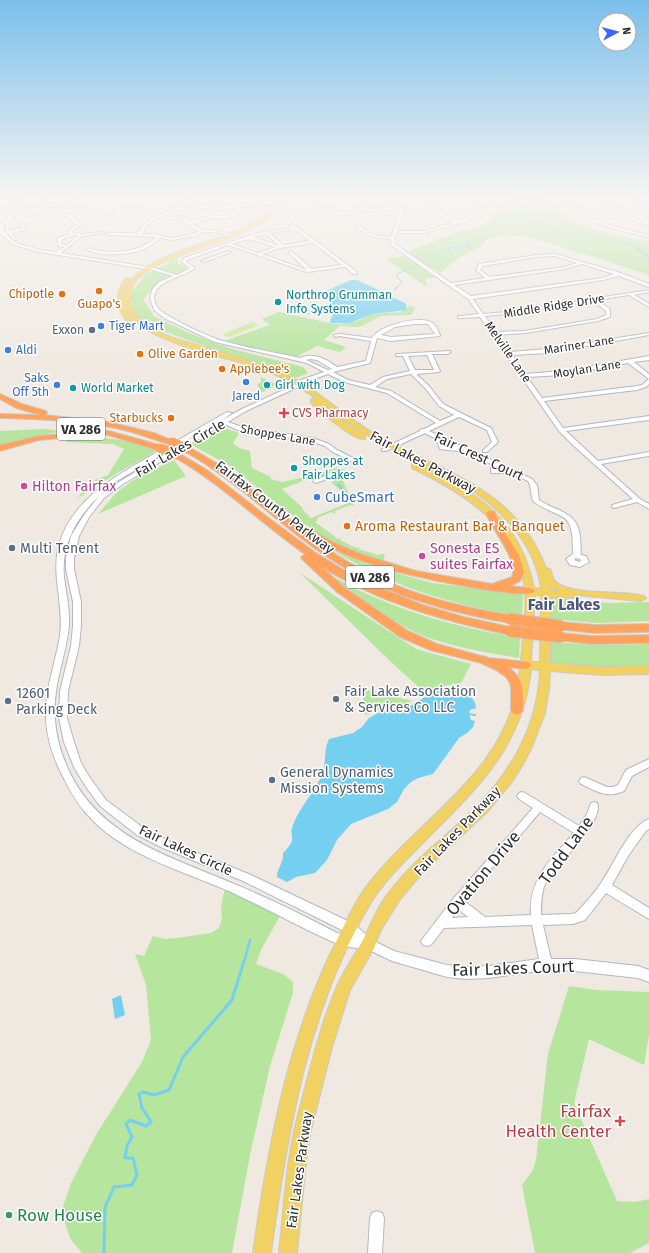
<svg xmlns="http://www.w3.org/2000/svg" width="649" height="1253" viewBox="0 0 649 1253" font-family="'Fira Sans',sans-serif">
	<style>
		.green { fill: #b6e59e }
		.pitch { fill: #c9ec9a }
		.water { fill: #75cff0 }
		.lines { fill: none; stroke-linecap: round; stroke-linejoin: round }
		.stream-far4 { stroke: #75cff0; stroke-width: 1 }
		.stream-far3 { stroke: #75cff0; stroke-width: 1.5 }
		.stream-far2 { stroke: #75cff0; stroke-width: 2 }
		.stream-far1 { stroke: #75cff0; stroke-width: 2.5 }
		.stream { stroke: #75cff0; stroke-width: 3 }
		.minor-casing { stroke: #b4b7c1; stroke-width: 2 }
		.major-casing { stroke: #c9c9c9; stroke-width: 2 }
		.highway-casing { stroke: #c9c9c9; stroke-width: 2 }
		.minor { fill: #fff; fill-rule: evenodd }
		.major { fill: #f2d163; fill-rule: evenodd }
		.highway { fill: #ffa35c; fill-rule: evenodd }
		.highway-bridge-far1-casing { stroke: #c9c9c9; stroke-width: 10; stroke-linecap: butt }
		.highway-bridge-casing { stroke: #c9c9c9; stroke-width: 13; stroke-linecap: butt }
		.highway-bridge-far1 { stroke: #ffa35c; stroke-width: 9 }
		.highway-bridge { stroke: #ffa35c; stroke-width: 11 }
		.food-dot { fill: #e8710a; stroke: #fff; stroke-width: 1.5 }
		.culture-dot { fill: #0f9aa8; stroke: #fff; stroke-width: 1.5 }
		.shop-dot { fill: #3f7fe0; stroke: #fff; stroke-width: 1.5 }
		.service-dot { fill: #5c6f8a; stroke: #fff; stroke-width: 1.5 }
		.health-dot { fill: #e0444e; stroke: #fff; stroke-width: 1.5 }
		.hotel-dot { fill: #d1479c; stroke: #fff; stroke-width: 1.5 }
		.leisure-dot { fill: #2e9e5b; stroke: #fff; stroke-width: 1.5 }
		.labels { text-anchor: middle; stroke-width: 3; stroke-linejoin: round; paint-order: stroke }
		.far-food-label { font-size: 12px; fill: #c56008; stroke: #fff; text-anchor: end }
		.far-culture-label { font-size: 12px; fill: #0d838f; stroke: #fff; text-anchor: start }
		.far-street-label { font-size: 12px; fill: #2e2e2e; stroke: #fff }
		.far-shop-label { font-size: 12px; fill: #366cbe; stroke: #fff; text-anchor: start }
		.far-service-label { font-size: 12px; fill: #4e5e75; stroke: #fff; text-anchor: end }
		.far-health-label { font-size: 12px; fill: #be3a42; stroke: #fff; text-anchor: start }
		.shield { fill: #fff; stroke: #6d6d6d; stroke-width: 1 }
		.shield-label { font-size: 13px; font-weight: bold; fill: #2e2e2e }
		.street-label { font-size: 14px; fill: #2e2e2e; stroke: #fff }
		.hotel-label { font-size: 14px; fill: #b23c85; stroke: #fff; text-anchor: start }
		.shop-label { font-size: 14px; fill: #366cbe; stroke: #fff; text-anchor: start }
		.food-label { font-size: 14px; fill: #c56008; stroke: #fff; text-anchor: start }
		.service-label { font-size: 14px; fill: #4e5e75; stroke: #fff; text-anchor: start }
		.quarter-label { font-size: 16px; font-weight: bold; fill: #4d5680; stroke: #fff }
		.near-street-label { font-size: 17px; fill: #2e2e2e; stroke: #fff }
		.near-health-label { font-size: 17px; fill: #be3a42; stroke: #fff; text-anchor: end }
		.near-leisure-label { font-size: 17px; fill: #27864d; stroke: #fff; text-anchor: start }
	</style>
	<rect width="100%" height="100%" fill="#efe9e1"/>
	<g class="green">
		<polygon points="511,197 544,197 569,221 616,236 625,232 618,236 649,242 649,275 581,253 568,257 579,253 528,236 500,235 488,239 481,246 463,255 440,273 407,252 458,232 485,225"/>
		<polygon points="404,256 436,277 425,279 427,287 386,259"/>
		<path d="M174,258L178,259V263L193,268L157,283L143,300L154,316L187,332L229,348L303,367L308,373L296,378L263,364L210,348L161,330L157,327L160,324L155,322C138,326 133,308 130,294L145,275L157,269L153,268C163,268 167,264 174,258Z"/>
		<polygon points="408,306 415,307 412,315 381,316 359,327 340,326 324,340 346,347 340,352 317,346 296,357 224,341 270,325 262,319 279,312 334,324 342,324 357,321 373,314 401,312 408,308"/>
		<polygon points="261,377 275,384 271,388 262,392 257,385 261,382"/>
		<polygon points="224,428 239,433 233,443 239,448 250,451 252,468 271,477 270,479 282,482 319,474 338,467 344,470 343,472 335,472 318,478 316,476 282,489 303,508 302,509 311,518 353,501 354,506 350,505 335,511 335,514 332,512 317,518 318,520 315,522 338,539 342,538 340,540 356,548 360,547 358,549 378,555 380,554 385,554 383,562 341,546 320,535 282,508 232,467 192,445"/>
		<polygon points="45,429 63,431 27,438 0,445 0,431"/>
		<polygon points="92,436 134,442 158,450 119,472 78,498 88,483 108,475 124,449 113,444 66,442 67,438"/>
		<polygon points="174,460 186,476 98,514 117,492 138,477"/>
		<polygon points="337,475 341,476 340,478 342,478 350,497 344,500 341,499 347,496 331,482 340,478 336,479 333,477"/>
		<path d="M331,549L381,569L432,583L522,593L523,594L522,616C454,606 390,586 331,549Z"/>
		<path d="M326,572C384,608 454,627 520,638L519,658C488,653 459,648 429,638C396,626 353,595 326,572Z"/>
		<polygon points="300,573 416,649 471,664 461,683 422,690 392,663"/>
		<polygon points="551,598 610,603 649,602 649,621 597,623 550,619"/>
		<polygon points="550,642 603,645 649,644 649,667 624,669 557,666 550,663"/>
		<polygon points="368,690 412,701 406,704 382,709 368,715 365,714 364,700 361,694"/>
		<polygon points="225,889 280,916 262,948 256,964 283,974 293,982 293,993 270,1066 250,1155 232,1253 82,1253 70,1238 61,1212 71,1183 97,1133 142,1062 151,1040 146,985 135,954 144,956 153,936 165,939 177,938 211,933 219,928 222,919 221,906"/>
		<polygon points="569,986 597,990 649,992 649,1035 644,1065 589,1039 574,1103 617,1201 635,1202 649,1199 649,1243 630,1253 535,1253 522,1185 533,1170 536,1160 548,1054"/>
	</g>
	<polygon class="pitch" points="252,322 259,325 229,337 222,335"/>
	<g class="water">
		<path d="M530,197L536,201L530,204L533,205L532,206L526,207L543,214L537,215L540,218L538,220L528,221L533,223L535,226L550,229L565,236L620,240C627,245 635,243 641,248L640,251L649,256V259L636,250L637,246L624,244L618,240L566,237L548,229L534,227L527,221L538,219L535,215L537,213L524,207L531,206L527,203L535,202Z"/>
		<path d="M351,280H357L385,293C388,297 401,300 406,304L407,310L373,314L349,323H330L331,318L335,311L326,296V291Z"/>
		<path d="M445,688C457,690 476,694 476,708L470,710L469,715L471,720L475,721L473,727L467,733L459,738L433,774L418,778L411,782L404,789L397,802L388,809L351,824L337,840L327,860L315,873L296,877L287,882L277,877C277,868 284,863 283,853C299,837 288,839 293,825C300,806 316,791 323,772C326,761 324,749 329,739L353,733L362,727L369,718L378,713L412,705L435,691Z"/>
		<polygon points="121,995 125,1015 115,1019 112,999"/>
	</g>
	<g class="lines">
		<g class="stream-far4">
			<polyline points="423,262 439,252 451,252 448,250 449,246 457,248 456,246 470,247 468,244 469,243 486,238 493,223 525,218 528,214 534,211"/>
			<polyline points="396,288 402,282 397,277 397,274 418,265"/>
		</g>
		<g class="stream-far3">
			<polyline points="395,289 397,287"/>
			<polyline points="338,484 346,494"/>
			<polyline points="342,499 347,496"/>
		</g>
		<polyline class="stream-far2" points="468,714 475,715"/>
		<polyline class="stream-far1" points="244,962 250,940"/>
		<polyline class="stream" points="104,1253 105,1207 114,1187 132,1185 137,1175 133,1158 125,1158 127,1146 132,1137 126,1124 130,1120 146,1126 151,1122 142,1108 139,1094 143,1092 154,1095 169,1090 183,1057 232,1000 244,961"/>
		<g class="minor-casing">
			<g id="minor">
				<path d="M28,197H32L28,201C49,201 70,195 91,197L44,203H26L11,216L14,217C11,221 6,226 10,231L21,228L24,219C38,213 52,216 67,214C85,213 104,208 122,210C116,228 102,214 92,213C86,213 78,215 72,216L81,225L72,231L73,233L81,234L104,232L106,233L82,236L61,253L154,268L177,275L190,268L182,262L184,258L257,233L292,228L290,226L292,225L297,227L357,272V274H353L345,267L307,272L228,245L187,260L186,262L195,268C185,276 162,280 156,291C153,296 154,303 158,308C164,316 209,337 220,340C246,348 274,352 300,358C314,352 326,359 337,367L366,361L371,341L340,336L336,337L334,336V335L340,334L372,338C380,325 418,316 431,322C436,324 438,331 440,335V336L391,341L377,338L370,363L333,372L348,380L370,385L383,377L410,371L403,356H396V354L450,351L451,352L448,354H432L440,371L439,372L417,374V375L429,386L443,404L491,428L498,442L487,452H483V450L492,442L487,430L459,417L429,431L532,479L537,485L539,500C545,504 552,507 559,510C582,520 580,533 581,555L586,556L589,562L580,567L570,565L566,559L573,554C573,509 565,522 534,502L532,498L530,485L528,481L509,473H491V464L460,449L457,451L440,449L436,439L425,433L386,451H382V449L420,431L421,429H424L436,423L387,393L344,382L328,374L300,384L296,388L246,411L228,422L239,426L313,438L329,444L337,450L361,462V464H357L333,452L325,446L310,441L238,430L224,424L123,484L104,498L89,517L79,536L74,558V569L81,602V626L79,646L68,691L67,718L74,742L81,763L90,778L106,800L145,829L171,842L251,875L354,924L372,940L394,951L447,965L466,967L489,966L539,959L532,925L444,928L431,945L427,946L423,945L421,941L453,899L533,808L519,799L517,796L519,793L522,792L525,793L579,826L587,814L591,803L594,802L597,803C606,820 554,867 545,884C541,894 541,905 541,915L573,914L577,912C585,903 594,894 601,883C613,866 629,826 649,819V829L646,831L628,856L612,885L649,908V919L606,893L585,920L573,924L543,925L551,959H575L638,966L649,970V982L638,978L575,971L546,970L489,978L466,979L447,977L392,961L367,949L348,947L333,942C299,927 266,908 231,892C181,870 121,855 85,812C76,802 70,790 64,779C54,760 47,740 46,719C44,690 56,663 60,635C64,606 52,578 58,549C69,499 120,474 159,451C182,438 204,425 227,412L232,413L222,420L242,409L292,386V383L324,372L307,363L215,342L164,318L154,310L150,298L152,290L159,282L173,276L153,270L39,252L14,245L0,233V224L22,203L1,202L8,204L0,210V207L3,205L0,204V200H24ZM103,212H118C111,219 106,217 98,213ZM68,216L77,225L68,231L70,234L58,238V246L65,247L56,252L40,250L16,243L6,234H9L14,240H16L12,233L24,230L27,221L36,217ZM10,217C6,222 3,226 7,231L4,232V224ZM294,229L310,241L283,245L270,233ZM266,234L279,246L253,237ZM74,235L78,236L67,245L61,244V240ZM249,239L275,247L258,253L232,244ZM313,243L342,265L312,269L291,251H289V253L307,270L262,254L280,248ZM414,324H428L435,334L391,337L381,335L395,327ZM427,355L434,370H415L408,356ZM310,359L317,360L332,369L328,370L306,360ZM411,374L425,388L439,406L454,415L440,421L391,391L375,387L387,379ZM218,422L119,482L100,495L115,482ZM443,442L454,447L445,446ZM497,467L502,469L496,470ZM99,496L84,515L71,536L66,558V569L73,602V626L71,646L60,691L59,718L64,742L74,767L84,784L100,806L137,835L163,848L243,881L346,932L352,937L337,933C303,915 268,898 232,883C169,856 99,837 68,769C61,753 56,737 55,719C52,687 66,657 69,626C70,609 66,593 64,577C61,545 76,518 99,496ZM576,558L580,559L581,561L579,562L574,560ZM540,812L574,833C552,858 528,879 531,915L485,917L464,901ZM458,909L468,917L452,918Z"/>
				<polygon points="134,197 138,197 137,205 123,206 124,204 134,203"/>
				<polygon points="184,197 199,197 185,199"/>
				<path d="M314,197H318L319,199L340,213L365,209L352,197H356L369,209L398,208L392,197H396L404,213L397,231H424L455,222L440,216L427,197H431L442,214L459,221L473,214L485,202L464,197L486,200L489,197H493L475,216L467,221L424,233H396L394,238L395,244L451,283L485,278L476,270L479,264L536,255L555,254L621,273L649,284V287L619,276L603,280L473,299L483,314L506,312L649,290V292L634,295L649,304V307L629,295L597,300L610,309V317L598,321L525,333L498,335L510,352L548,349L649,333V335L548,353L512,355L525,374L563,371L649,356V360L634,362L649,374V379L628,363L563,375L527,377L542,398L637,386L642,385L649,379V384L646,387L637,390L544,401L563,428L649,416V420L566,431L598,461L649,452V456L601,464L640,499L649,504V509L637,502L614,508L612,507V505L633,499L574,446L559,431L480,317L458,318V316H460L479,314L468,299L392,246L390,239L372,237L357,228L358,224H360L361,227L374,235L391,237L400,213L399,210L368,211L323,217L322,215L335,213L317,201ZM555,256L577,263L565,267L490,277L480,270L483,266L536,257ZM582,264L614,274L602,278L471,296L454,285L565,269ZM593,301L606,311V315L597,319L525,331L496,332L485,316L506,314Z"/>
				<polygon points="562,197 566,197 592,219 627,230 649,235 649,237 625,232 590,221"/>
				<polygon points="595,197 599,197 636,219 649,223 649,225 634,221"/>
				<polygon points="629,197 633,197 649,206 649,208"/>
				<polygon points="83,203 84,205 50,207 48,206"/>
				<path d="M251,204L290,210L294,214L295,219L289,224L287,223L291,219L290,214L288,212L251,206L239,207V214L227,218H211L192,223L203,230H216L232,234V236L216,232H203L195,236L171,240L161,238C155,242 149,247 142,250C129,255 97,257 86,249L88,248C103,253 123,253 138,248C145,246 151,241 157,237L108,235L106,234L108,233H136L140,231L144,224L150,219L175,208L201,206L219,207ZM201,208L219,209L235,208L236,212L227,216H211L189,221L185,219L164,216L176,210ZM160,217L184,221L186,224H188L199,231L193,234L171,238L154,234H142L147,226L152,221Z"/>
				<polygon points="228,251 231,252 204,262 201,261"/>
				<polygon points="300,309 311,312 309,313 300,311"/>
				<polygon points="334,472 349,473 352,475 349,477 335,476 316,483 313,481"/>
				<path d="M649,759V767L632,776L624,791C606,799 597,791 581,784L579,781L581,778L584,777L607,787H613L618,785L626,770Z"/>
				<polygon points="377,1211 382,1213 384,1218 382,1253 368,1253 370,1218 372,1213"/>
			</g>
		</g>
		<g class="major-casing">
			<g id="major">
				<path d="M280,197H284C280,203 276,209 272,214C250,237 195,248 166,261C156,266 143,272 136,281C125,297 131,312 146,324C158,333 175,339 191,343C219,352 248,359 275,370C313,385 336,410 370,431C437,472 514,484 546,568L550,569C552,572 552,578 555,581C568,596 624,590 644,596L646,598L641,601L575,595L574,598L551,597L550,663L601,667L649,666V674L601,675L550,671L549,689L545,713L532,747L522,766L512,782L488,811L424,871L401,898L381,930L374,948L350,990L332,1047L310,1134L305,1171L297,1253H279C283,1216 285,1178 292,1141C296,1121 302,1100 307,1080C316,1046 325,1012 340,980C347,966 356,953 363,940C369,928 374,916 381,904C403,869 437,844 466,817C508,778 538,728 540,670L531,669C523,752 469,795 415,851C399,867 382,884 370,904C308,1009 287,1133 271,1253H253C268,1146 288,1037 337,940C346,922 354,903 366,887C401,841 450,807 485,760C511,725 519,692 522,649C523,631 527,607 525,590C518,526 464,493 412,468V464H418C478,493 520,519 534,588L541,589C535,541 497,504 457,481C429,465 398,454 370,437C337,417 311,390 276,375C235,357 188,353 149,331C137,325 120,309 125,294C127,289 129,282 133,278C159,250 215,244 248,226C262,218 271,209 280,197ZM550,586L561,592L551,590ZM535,595H541L540,662H531Z"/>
				<path d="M126,278L131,279C120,294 122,306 132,320L129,322L127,321C115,306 115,293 126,278Z"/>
				<path d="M311,399H317L345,422L365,435V439C353,441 321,411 311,403Z"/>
			</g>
		</g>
		<g class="highway-casing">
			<g id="highway">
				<path d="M0,394L22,404L46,411L47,413L45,415L109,422L154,433L176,442L172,445C157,441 143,435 128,431C86,421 43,419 0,418V414L40,415L16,408L0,399Z"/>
				<polygon points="61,424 109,431 163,446 164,448 160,451 108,435 61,428"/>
				<polygon points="82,432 85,432 86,434 85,436 39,440 0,451 0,445 39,436"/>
				<path d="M187,446L225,468L304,531L308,529L311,530L337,544L364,555L416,571L492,584L512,577C519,560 492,530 486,513L488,511H494L502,528L519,555L524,572L520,581L510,586L530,588L535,591C527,602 402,574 383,568C360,561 337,552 316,540C372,584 441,604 510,615L514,616L515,619L514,622L510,623C439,611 371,590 313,547C269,515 232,478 184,451L183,449Z"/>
				<path d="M177,452L207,470L270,519L316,553L357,578L423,605L464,617L514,628L516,631L514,634L510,635C445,621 379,603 322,567L345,588L408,631L437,644L489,658L529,662L531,665L529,668L525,669L508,667C525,679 523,691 523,710L521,713L517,715L513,713L511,710V688L510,683L506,677L496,670L481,663L430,650L400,637L337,592L302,559L301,557L305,554C261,523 221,484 174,457L173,455L174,453Z"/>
				<polygon points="561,622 594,625 649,624 649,632 594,633 557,629 556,626 557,623"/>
				<polygon points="561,633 592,636 649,635 649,643 592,644 557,640 555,637 557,634"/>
			</g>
		</g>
		<use href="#minor" class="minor"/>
		<use href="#major" class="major"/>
		<use href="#highway" class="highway"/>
		<g class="highway-bridge-far1-casing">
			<g id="highway-bridge-far1">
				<polyline points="172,442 187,449"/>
				<polyline points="160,448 177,455"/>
			</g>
		</g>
		<g class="highway-bridge-casing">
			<g id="highway-bridge">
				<polyline points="510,619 561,626"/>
				<polyline points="510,631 561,637"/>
			</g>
		</g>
		<use href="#highway-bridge-far1" class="highway-bridge-far1"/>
		<use href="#highway-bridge" class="highway-bridge"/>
	</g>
	<linearGradient id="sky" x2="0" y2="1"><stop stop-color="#7abfeb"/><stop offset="0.53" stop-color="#f8f5f2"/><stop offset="1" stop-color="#f8f5f2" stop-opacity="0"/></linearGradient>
	<rect width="649" height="372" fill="url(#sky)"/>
	<g class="food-dot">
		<circle cx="99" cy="291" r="4"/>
		<circle cx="62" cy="294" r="4"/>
		<circle cx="140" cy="354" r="4"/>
		<circle cx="222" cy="369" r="4"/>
		<circle cx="171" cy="418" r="4"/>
		<circle cx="347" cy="526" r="4"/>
	</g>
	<g class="culture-dot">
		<circle cx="278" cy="302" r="4"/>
		<circle cx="267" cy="385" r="4"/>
		<circle cx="73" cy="388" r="4"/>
		<circle cx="294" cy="468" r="4"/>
	</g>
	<g class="shop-dot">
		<circle cx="101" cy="326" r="4"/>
		<circle cx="8" cy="350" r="4"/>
		<circle cx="246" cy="382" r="4"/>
		<circle cx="57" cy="385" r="4"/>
		<circle cx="317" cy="497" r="4"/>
	</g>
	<g class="service-dot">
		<circle cx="92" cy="330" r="4"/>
		<circle cx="12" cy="548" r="4"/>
		<circle cx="336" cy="699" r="4"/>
		<circle cx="8" cy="701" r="4"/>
		<circle cx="272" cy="780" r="4"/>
	</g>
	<g class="health-dot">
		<path d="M282 407h4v4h4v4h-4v4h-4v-4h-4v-4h4z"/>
		<path d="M618 1115h4v4h4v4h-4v4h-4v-4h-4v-4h4z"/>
	</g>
	<g class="hotel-dot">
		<circle cx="24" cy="486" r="4"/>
		<circle cx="422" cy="556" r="4"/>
	</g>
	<circle class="leisure-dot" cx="9" cy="1215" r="4"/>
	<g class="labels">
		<g class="far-food-label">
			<text x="54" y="298">Chipotle</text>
			<text x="99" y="308" text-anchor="middle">Guapo's</text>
			<text x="148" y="358" text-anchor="start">Olive Garden</text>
			<text x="230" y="373" text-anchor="start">Applebee's</text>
			<text x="163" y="422">Starbucks</text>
		</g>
		<g class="far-culture-label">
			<text x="286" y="299">Northrop Grumman<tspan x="286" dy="14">Info Systems</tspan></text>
			<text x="275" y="389">Girl with Dog</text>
			<text x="81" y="392">World Market</text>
			<text x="302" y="465">Shoppes at<tspan x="302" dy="14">Fair Lakes</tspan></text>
		</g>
		<g class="far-street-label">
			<text transform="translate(554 306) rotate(-9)" y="4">Middle Ridge Drive</text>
			<text transform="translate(579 345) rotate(-9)" y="4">Mariner Lane</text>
			<text transform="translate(508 352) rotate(55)" y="4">Melville Lane</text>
			<text transform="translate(587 369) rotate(-9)" y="4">Moylan Lane</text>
			<text transform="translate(278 435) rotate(10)" y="4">Shoppes Lane</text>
		</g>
		<g class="far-shop-label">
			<text x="109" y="330">Tiger Mart</text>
			<text x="16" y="354">Aldi</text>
			<text x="49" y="382" text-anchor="end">Saks<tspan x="49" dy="14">Off 5th</tspan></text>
			<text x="246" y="400" text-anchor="middle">Jared</text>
		</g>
		<g class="far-service-label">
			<text x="84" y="334">Exxon</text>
		</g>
		<g class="far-health-label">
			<text x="292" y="417">CVS Pharmacy</text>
		</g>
		<g class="shield">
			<rect x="57" y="418" width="48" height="22" rx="3"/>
			<rect x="346" y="566" width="48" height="22" rx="3"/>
		</g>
		<g class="shield-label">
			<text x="81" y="434">VA 286</text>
			<text x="370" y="582">VA 286</text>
		</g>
		<g class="street-label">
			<text transform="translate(180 448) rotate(-30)" y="5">Fair Lakes Circle</text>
			<text transform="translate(479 456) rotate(25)" y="5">Fair Crest Court</text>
			<text transform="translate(423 462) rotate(28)" y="5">Fair Lakes Parkway</text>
			<text transform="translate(275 507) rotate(37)" y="5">Fairfax County Parkway</text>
			<text transform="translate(457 831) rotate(-46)" y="5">Fair Lakes Parkway</text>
			<text transform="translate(186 850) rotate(25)" y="5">Fair Lakes Circle</text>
			<text transform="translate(299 1170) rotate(-82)" y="5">Fair Lakes Parkway</text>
		</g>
		<g class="hotel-label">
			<text x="32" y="491">Hilton Fairfax</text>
			<text x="430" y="553">Sonesta ES<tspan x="430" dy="16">suites Fairfax</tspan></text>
		</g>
		<g class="shop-label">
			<text x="325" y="502">CubeSmart</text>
		</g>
		<g class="food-label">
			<text x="355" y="531">Aroma Restaurant Bar &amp; Banquet</text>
		</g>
		<g class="service-label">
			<text x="20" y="553">Multi Tenent</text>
			<text x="344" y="696">Fair Lake Association<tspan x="344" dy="16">&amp; Services Co LLC</tspan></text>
			<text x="16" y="698">12601<tspan x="16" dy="16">Parking Deck</tspan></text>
			<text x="280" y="777">General Dynamics<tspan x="280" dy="16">Mission Systems</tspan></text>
		</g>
		<g class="quarter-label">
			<text x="564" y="610">Fair Lakes</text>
		</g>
		<g class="near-street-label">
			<text transform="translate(566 850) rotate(-54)" y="6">Todd Lane</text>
			<text transform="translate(483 873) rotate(-50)" y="6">Ovation Drive</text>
			<text transform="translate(513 968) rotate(-2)" y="6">Fair Lakes Court</text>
		</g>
		<g class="near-health-label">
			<text x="611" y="1117">Fairfax<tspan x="611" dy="20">Health Center</tspan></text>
		</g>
		<g class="near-leisure-label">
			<text x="17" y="1221">Row House</text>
		</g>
	</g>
	<g transform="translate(617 32) rotate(83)"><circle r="19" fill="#ffffff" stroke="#ababab"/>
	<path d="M0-3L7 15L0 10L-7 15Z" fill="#4264fb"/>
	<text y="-6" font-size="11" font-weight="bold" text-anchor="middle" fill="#2e2e2e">N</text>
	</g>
</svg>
